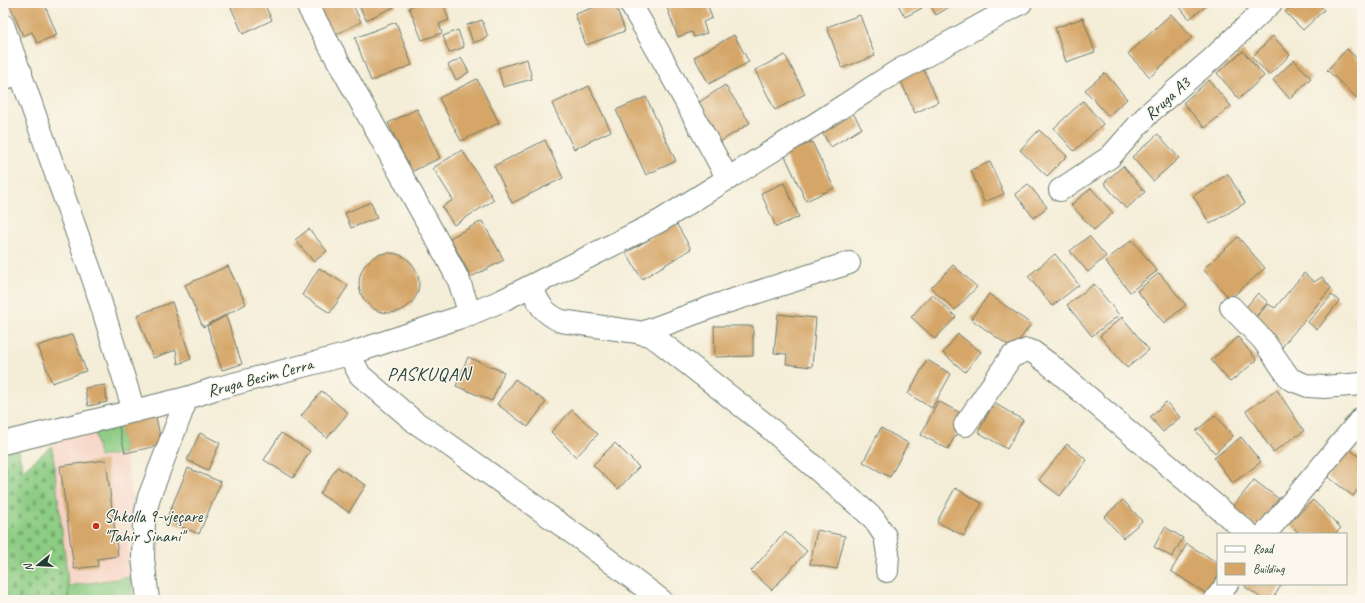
<svg xmlns="http://www.w3.org/2000/svg" width="1365" height="603" viewBox="0 0 1365 603" font-family="Caveat,sans-serif">
	<style>
		.built { fill: #f6d2c3 }
		.cemetery { fill: url(#cemetery-stones); stroke: #56845c }
		.park { fill: #8ccc83; stroke: #56845c }
		.building { fill: #d5a667 }
		.lines { fill: none; stroke-linecap: round; stroke-linejoin: round }
		.minor-casing { stroke: #6a7b6d; stroke-width: 24 }
		.minor { stroke: #fff; stroke-width: 22 }
		.poi-dot { fill: #c8321e; stroke: #fbf7ec; stroke-width: 1.5 }
		.labels { text-anchor: middle; stroke-width: 3; stroke-linejoin: round; paint-order: stroke }
		.street-label { font-size: 17px; fill: #1f3d34; stroke: #fbf7ec }
		.poi-label { font-size: 17px; fill: #1f3d34; stroke: #fbf7ec; text-anchor: start }
		.quarter-label { font-size: 19px; letter-spacing: 1px; fill: #1f3d34; stroke: #fbf7ec }
	</style>
	<defs>
		<pattern id="cemetery-stones" width="16" height="16" patternUnits="userSpaceOnUse"><rect width="16" height="16" fill="#8ccc83"/><path d="M2 7V4a2 2 0 0 1 4 0v3zM10 15v-3a2 2 0 0 1 4 0v3z" fill="#72a76c"/></pattern>
	</defs>
	<rect width="100%" height="100%" fill="#fbf7ec"/>
	<filter id="ink" filterUnits="userSpaceOnUse"><feTurbulence type="fractalNoise" baseFrequency=".025" numOctaves="2"/><feDisplacementMap in="SourceGraphic" scale="8" xChannelSelector="R" yChannelSelector="G"/><feConvolveMatrix kernelMatrix="1 2 1 2 8 2 1 2 1" color-interpolation-filters="sRGB"/></filter>
	<filter id="wash" filterUnits="userSpaceOnUse"><feTurbulence type="fractalNoise" baseFrequency=".012" numOctaves="4" result="noise"/><feDisplacementMap in="SourceGraphic" scale="16" xChannelSelector="R" yChannelSelector="G"/><feGaussianBlur stdDeviation="0.9" result="paint"/><feColorMatrix in="noise" values="0 0 0 0 0 0 0 0 0 0 0 0 0 0 0 0 0 1.4 0 .05"/><feComposite in="paint" operator="in"/></filter>
	<g filter="url(#wash)">
		<rect width="100%" height="100%" fill="#f4edd7"/>
		<polygon class="built" points="120,428 133,501 128,552 133,600 70,600 51,438"/>
		<polygon class="cemetery" points="15,440 23,470 52,446 70,600 3,600 3,443"/>
		<g class="park">
			<polygon points="120,428 125,453 99,457 95,432"/>
			<polygon points="131,577 133,600 70,600 68,586"/>
		</g>
		<g id="blocks">
			<g class="building">
				<polygon points="9,3 44,3 57,35 37,43 32,32 23,36"/>
				<polygon points="229,3 264,3 272,20 243,34"/>
				<polygon points="315,3 352,3 361,22 331,37"/>
				<polygon points="358,3 395,3 396,6 366,20"/>
				<polygon points="419,3 443,3 449,20 439,24 442,33 422,40 409,7"/>
				<polygon points="607,3 615,3 625,31 586,45 575,14"/>
				<polygon points="682,3 707,3 712,18 703,22 707,33 694,37 692,32 678,37 667,8"/>
				<polygon points="897,3 920,3 922,8 905,17"/>
				<polygon points="929,3 956,3 936,15"/>
				<polygon points="1177,3 1210,3 1189,19"/>
				<polygon points="1295,3 1318,3 1324,10 1303,30 1285,12"/>
				<polygon points="1171,14 1192,37 1150,77 1128,54"/>
				<polygon points="860,15 875,56 842,68 827,27"/>
				<polygon points="1083,18 1095,52 1066,62 1055,28"/>
				<polygon points="482,20 488,37 473,43 467,25"/>
				<polygon points="396,22 412,65 371,81 355,38"/>
				<polygon points="458,30 464,47 449,53 443,36"/>
				<polygon points="734,35 749,62 709,84 694,57"/>
				<polygon points="1273,36 1290,55 1269,75 1252,57"/>
				<polygon points="1347,49 1362,63 1362,92 1357,98 1327,70"/>
				<polygon points="1243,51 1264,76 1239,99 1217,73"/>
				<polygon points="785,55 805,94 775,110 755,70"/>
				<polygon points="461,58 469,72 456,80 448,65"/>
				<polygon points="527,59 532,79 503,87 498,68"/>
				<polygon points="1294,60 1311,78 1290,99 1273,80"/>
				<polygon points="923,68 938,102 915,113 900,79"/>
				<polygon points="1105,73 1127,99 1108,116 1085,90"/>
				<polygon points="477,79 499,123 461,141 439,98"/>
				<polygon points="1209,80 1231,106 1205,128 1183,103"/>
				<polygon points="725,85 750,123 720,142 695,105"/>
				<polygon points="589,86 611,131 574,149 552,104"/>
				<polygon points="646,97 676,161 646,175 616,110"/>
				<polygon points="1083,101 1103,124 1074,151 1054,128"/>
				<polygon points="417,109 440,158 411,172 388,123"/>
				<polygon points="851,110 862,128 831,147 820,129"/>
				<polygon points="1039,130 1067,156 1047,176 1020,150"/>
				<polygon points="1158,134 1179,158 1153,181 1132,157"/>
				<polygon points="545,140 563,178 512,203 494,166"/>
				<polygon points="812,142 834,188 806,201 784,154"/>
				<polygon points="462,150 494,200 454,225 442,207 453,200 433,168"/>
				<polygon points="990,162 1004,194 984,202 971,170"/>
				<polygon points="1123,166 1145,192 1126,209 1104,183"/>
				<polygon points="1228,174 1245,203 1210,224 1193,196"/>
				<polygon points="784,183 799,217 776,227 761,193"/>
				<polygon points="1028,184 1047,207 1034,218 1015,194"/>
				<polygon points="1091,188 1113,213 1094,230 1071,205"/>
				<polygon points="371,202 377,218 351,228 345,213"/>
				<polygon points="482,221 504,260 471,277 450,238"/>
				<polygon points="676,223 691,249 642,279 626,253"/>
				<polygon points="309,229 327,251 314,262 295,240"/>
				<polygon points="1089,236 1106,256 1088,272 1070,251"/>
				<polygon points="1238,237 1265,268 1230,299 1203,269"/>
				<polygon points="1132,240 1157,271 1130,292 1105,261"/>
				<circle cx="389" cy="283" r="30"/>
				<polygon points="1055,254 1079,285 1052,306 1028,276"/>
				<polygon points="953,265 977,287 955,310 931,288"/>
				<polygon points="228,266 246,304 203,327 185,285"/>
				<polygon points="319,268 348,286 330,313 302,295"/>
				<polygon points="1159,273 1186,305 1164,323 1137,291"/>
				<polygon points="1304,273 1314,282 1322,277 1331,288 1281,348 1242,312 1258,293 1268,302 1255,318 1268,304 1275,308"/>
				<polygon points="1094,284 1119,315 1092,336 1067,305"/>
				<polygon points="932,294 956,317 935,339 911,317"/>
				<polygon points="989,294 1031,324 1013,349 971,319"/>
				<polygon points="1332,295 1339,301 1317,330 1308,322"/>
				<polygon points="172,302 191,359 178,364 176,350 153,358 137,315"/>
				<polygon points="778,314 816,318 812,367 786,364 787,354 774,353"/>
				<polygon points="226,316 242,364 222,370 207,326"/>
				<polygon points="1122,317 1149,350 1127,368 1100,336"/>
				<polygon points="714,326 753,326 753,356 715,357"/>
				<polygon points="73,334 86,371 52,383 38,346"/>
				<polygon points="958,334 981,352 965,372 943,353"/>
				<polygon points="1238,337 1257,360 1230,382 1211,360"/>
				<polygon points="468,357 504,372 492,401 456,386"/>
				<polygon points="927,360 951,374 932,408 908,394"/>
				<polygon points="515,379 546,402 528,427 497,404"/>
				<polygon points="105,385 107,402 88,406 85,388"/>
				<polygon points="1277,390 1304,431 1273,452 1246,411"/>
				<polygon points="322,391 348,413 327,438 301,416"/>
				<polygon points="938,401 966,416 948,449 921,435"/>
				<polygon points="1166,402 1180,417 1163,432 1150,417"/>
				<polygon points="994,403 1023,420 1007,449 978,432"/>
				<polygon points="572,410 598,434 576,457 551,432"/>
				<polygon points="155,413 162,445 125,453 118,422"/>
				<polygon points="1215,415 1233,436 1215,453 1196,431"/>
				<polygon points="881,428 908,443 890,477 863,462"/>
				<polygon points="200,433 220,443 208,470 187,460"/>
				<polygon points="281,433 310,451 293,478 264,460"/>
				<polygon points="1241,437 1261,462 1233,483 1214,458"/>
				<polygon points="615,443 639,467 618,489 593,465"/>
				<polygon points="1067,444 1087,460 1060,496 1039,480"/>
				<polygon points="1349,449 1362,459 1362,484 1353,496 1328,477"/>
				<polygon points="106,460 118,556 97,559 98,566 74,569 60,466"/>
				<polygon points="337,467 366,485 349,512 320,494"/>
				<polygon points="188,468 221,482 199,534 166,520"/>
				<polygon points="1254,480 1279,499 1257,527 1232,508"/>
				<polygon points="955,488 982,503 964,536 937,522"/>
				<polygon points="1123,500 1142,521 1123,538 1104,517"/>
				<polygon points="1313,500 1341,528 1335,534 1300,534 1289,523"/>
				<polygon points="1165,527 1183,538 1172,557 1154,547"/>
				<polygon points="817,530 845,536 837,569 810,564"/>
				<polygon points="785,532 807,551 772,590 751,571"/>
				<polygon points="1187,544 1218,563 1218,576 1207,594 1171,571"/>
				<polygon points="1247,584 1282,584 1272,600 1264,600 1245,587"/>
			</g>
		</g>
	</g>
	<g filter="url(#ink)">
		<use href="#blocks" fill-opacity="0" stroke="#6a7b6d" stroke-width="1"/>
		<g class="lines">
			<g class="minor-casing">
				<g id="minor">
					<polyline points="306,3 446,256 459,281 470,314"/>
					<polyline points="630,3 662,58 728,179"/>
					<polyline points="3,25 94,281 134,411"/>
					<polyline points="3,79 21,72"/>
					<polyline points="1060,190 1110,157 1149,113 1212,59 1271,3"/>
					<path d="M531,287C540,305 542,312 561,321L637,332L649,335L659,341L766,425L873,518L885,536L888,554L887,571"/>
					<polyline points="1231,307 1263,340 1290,379 1308,386 1324,387 1362,384"/>
					<polyline points="642,333 717,305 849,263"/>
					<polyline points="349,354 360,375 415,422 445,442 581,539 661,600"/>
					<polyline points="965,425 1011,357 1027,350 1033,352 1048,363 1249,534"/>
					<polyline points="3,443 187,398"/>
					<polyline points="1265,534 1362,418"/>
					<polyline points="148,600 143,558 144,521 149,497 187,398 214,389 349,354 470,314 501,301 660,221 817,123 896,72 1021,3"/>
					<polyline points="1215,600 1227,584"/>
				</g>
			</g>
			<use href="#minor" class="minor"/>
		</g>
	</g>
	<circle class="poi-dot" cx="96" cy="526" r="4"/>
	<g class="labels">
		<g class="street-label">
			<text transform="translate(1167 98) rotate(-42)" y="6">Rruga A3</text>
			<text transform="translate(260 377) rotate(-15)" y="6">Rruga Besim Cerra</text>
		</g>
		<g class="poi-label">
			<text x="104" y="522">Shkolla 9-vjeçare<tspan x="104" dy="20">"Tahir Sinani"</tspan></text>
		</g>
		<g class="quarter-label">
			<text x="429" y="380">PASKUQAN</text>
		</g>
	</g>
	<rect width="1365" height="603" fill="none" stroke="#fbf7ec" stroke-width="16"/>
	<rect x="1217" y="533" width="130" height="52" fill="#fbf7ec" stroke="#a3ada2"/>
	<rect x="1225" y="546" width="20" height="6" fill="#ffffff" stroke="#a3ada2"/>
	<text x="1253" y="553" font-size="12" fill="#1f3d34">Road</text>
	<rect x="1225" y="563" width="20" height="12" fill="#d5a667" stroke="#a3ada2"/>
	<text x="1253" y="573" font-size="12" fill="#1f3d34">Building</text>
	<g transform="translate(38 565) rotate(252)" stroke="#fbf7ec" stroke-width="3" paint-order="stroke">
	<path d="M0-3L7 15L0 10L-7 15Z" fill="#1f3d34"/>
	<text y="-6" font-size="11" font-weight="bold" text-anchor="middle" fill="#1f3d34">N</text>
	</g>
</svg>
